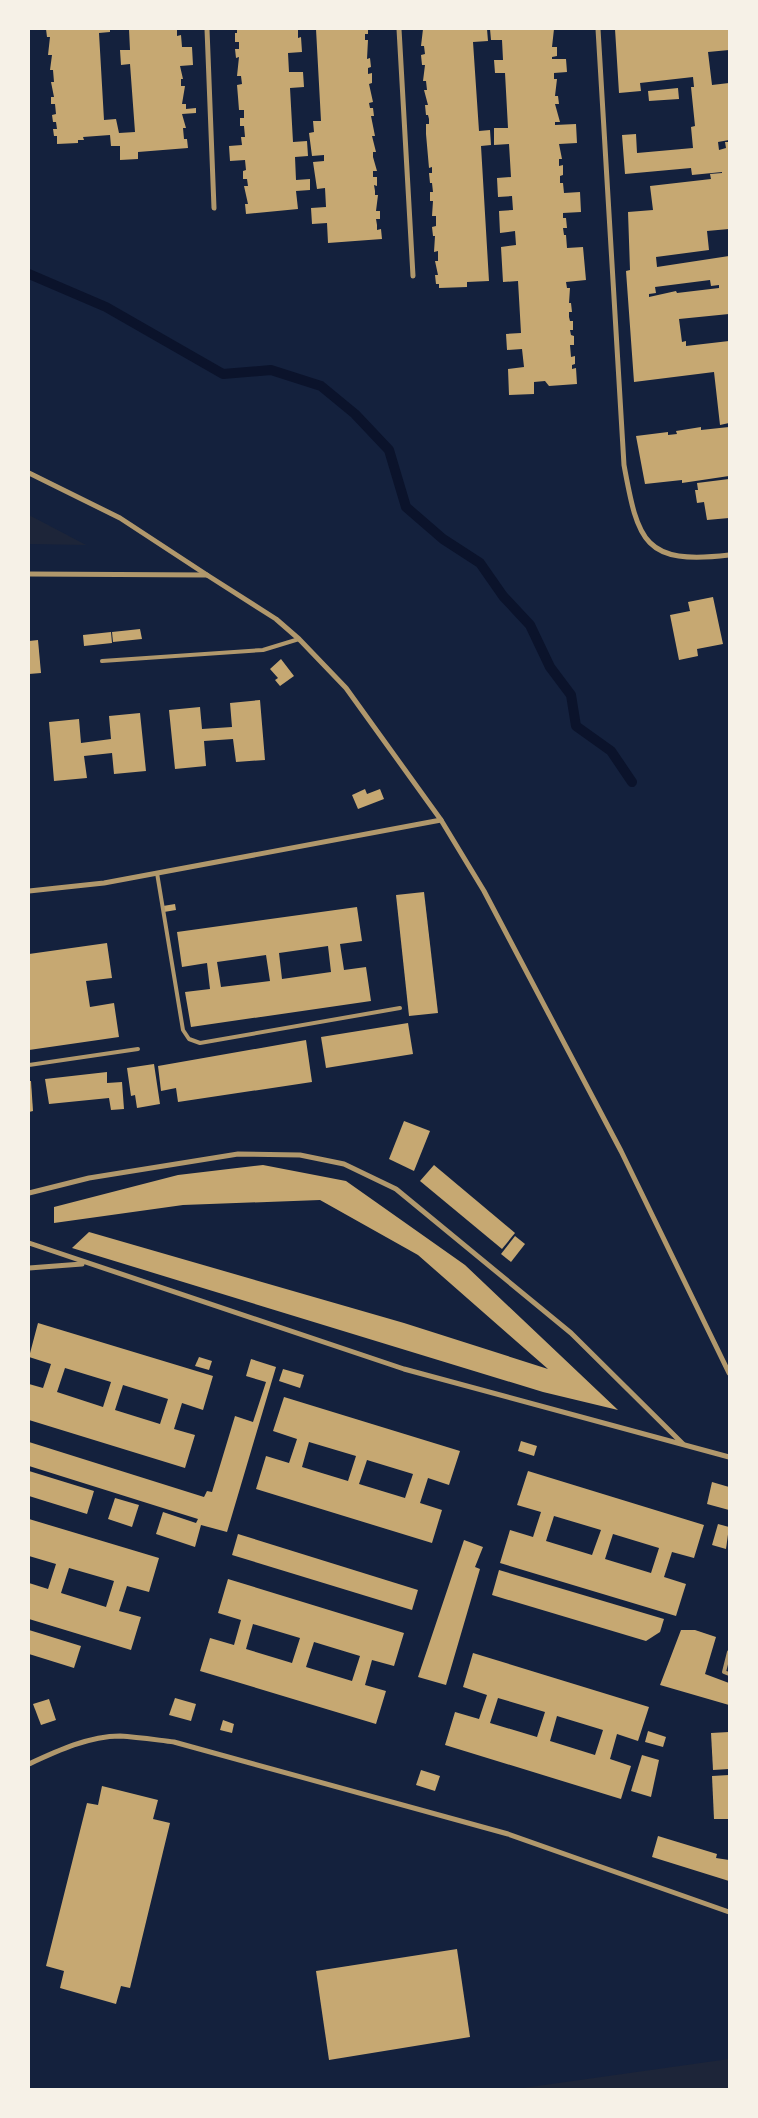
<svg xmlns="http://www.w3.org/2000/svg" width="758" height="2118" viewBox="0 0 758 2118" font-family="Georgia,serif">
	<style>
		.green { fill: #1d2539 }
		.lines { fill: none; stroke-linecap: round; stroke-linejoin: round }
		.stream { stroke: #0b132b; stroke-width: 10 }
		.building { fill: #c6a872; fill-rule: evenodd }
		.service { stroke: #b1986c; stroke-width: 4 }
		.minor { stroke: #b1986c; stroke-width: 5 }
	</style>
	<rect width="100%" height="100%" fill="#14213d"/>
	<g class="green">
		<polygon points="29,515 86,545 29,544"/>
		<polygon points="729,2059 729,2089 516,2089"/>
	</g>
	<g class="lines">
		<polyline class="stream" points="29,274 106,307 223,374 271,370 321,386 355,414 389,450 406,507 443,539 480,563 503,596 530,625 550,667 571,695 576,726 611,751 632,782"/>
	</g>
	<g class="building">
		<polygon points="46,29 110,29 110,32 99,33 104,120 116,119 119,133 135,132 130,64 121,65 120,50 130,50 129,29 177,29 177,36 181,35 182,47 192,47 193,65 180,66 183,79 181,79 181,86 185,86 182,104 186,104 186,109 196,108 196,113 182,114 186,128 183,128 184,139 187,139 188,148 138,152 138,159 120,160 120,146 111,146 110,135 83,137 84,140 78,140 78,143 57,144 57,136 54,136 53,129 57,129 56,122 53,122 52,115 56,114 55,104 51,104 51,97 54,97 51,82 54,82 53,70 50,70 52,55 48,55 50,37 47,37"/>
		<polygon points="237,29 298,29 298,38 301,37 302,52 288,53 289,72 303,72 304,87 290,88 293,142 307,141 308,156 295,157 296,180 310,179 310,190 296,191 298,209 246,214 245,204 248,204 244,186 248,186 247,179 243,179 243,171 246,170 245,160 230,161 229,146 242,145 241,137 245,137 244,126 240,126 240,118 244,118 244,110 239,110 238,97 237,85 242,84 241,76 237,76 239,57 236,58 235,49 239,49 239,42 235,42 235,33 237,33"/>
		<polygon points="316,29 368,29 368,34 365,34 365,40 368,40 367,59 370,58 371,67 368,68 368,74 372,73 372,83 369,84 373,102 369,103 370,108 373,108 374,116 371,116 375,136 372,136 376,152 373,152 373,157 377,171 373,171 373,177 377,177 377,186 374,185 375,191 375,195 378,195 376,211 380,211 380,219 376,219 377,225 377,230 381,229 382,239 328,243 327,223 312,224 311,208 326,207 325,188 317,189 313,162 324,161 324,155 312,156 309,133 314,132 313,121 321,121"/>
		<polygon points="423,29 487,29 488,41 473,42 479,131 490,130 491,145 481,146 489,281 467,282 467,287 439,288 439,284 436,284 435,275 438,275 435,261 438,261 438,251 434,252 435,236 433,236 432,227 436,226 436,216 432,216 433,201 430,201 430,192 433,192 432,183 430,183 429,173 432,173 432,167 429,168 426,134 426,124 429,124 429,119 428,115 426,115 425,105 428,105 424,90 427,90 426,81 423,81 425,65 422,65 421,55 425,54 424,46 421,46"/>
		<polygon points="490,29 554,29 552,47 557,47 557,56 552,57 552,59 566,59 567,72 554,73 554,79 557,79 555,96 558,96 559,104 555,104 560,122 555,122 555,125 576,124 577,143 559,144 562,159 559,159 559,166 563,165 563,175 560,176 560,183 563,183 564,193 580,192 581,212 563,213 563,218 566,218 567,228 563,228 564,235 566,235 567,248 583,247 586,280 566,282 567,288 570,288 569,303 571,303 572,312 569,312 569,317 570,321 573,321 573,330 570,330 571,335 574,336 574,345 570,345 571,357 575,356 575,364 572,365 572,369 576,368 577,384 549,386 545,381 534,382 534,394 509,395 508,369 524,367 522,349 507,350 506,334 521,333 518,281 503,282 501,247 516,245 515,231 500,233 499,211 513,210 512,196 498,197 497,178 511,177 509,144 494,145 494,128 508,128 505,73 495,73 494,60 503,60 502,40 491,40"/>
		<path d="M615,29H729V50L708,52L712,85L729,83V140L718,142L719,150L726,148L725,142H729V229L707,231L709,250L656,257L657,267L729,256V314L679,319L682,342L686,341V346L729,341V423L720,425L714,372L634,382L626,271L630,270L628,212L653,210L650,186L711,179L710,174L722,173V172L692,175L691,168L625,174L622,135L636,134L637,153L693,148L691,127L695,126L691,87H694L693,77L640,83L641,91L619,93ZM710,280L711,286L719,285V288L677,293L676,291L649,297V294L656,293L655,287Z"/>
		<polygon points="678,88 679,99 649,101 648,91"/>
		<polygon points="701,427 701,430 729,427 729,476 682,483 682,480 645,484 636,436 668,432 668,435 677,434 676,431"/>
		<polygon points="729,479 729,518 707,520 704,502 697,503 695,490 698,490 697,483"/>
		<polygon points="713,597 723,644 697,649 698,656 679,660 670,615 690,611 688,602"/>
		<polygon points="140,629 142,639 113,642 112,632"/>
		<polygon points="111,632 112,643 84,646 83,635"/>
		<polygon points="38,640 41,673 29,674 29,641"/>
		<polygon points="281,659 294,676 280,686 275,680 278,678 270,669"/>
		<polygon points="260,700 265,760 236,762 233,739 204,741 206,766 175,769 169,710 200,707 202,729 232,727 230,703"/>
		<polygon points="140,713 146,771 114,774 112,753 84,756 87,778 54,781 49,722 79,719 81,743 111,739 109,716"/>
		<polygon points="365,789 367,794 380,789 384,799 358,809 352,795"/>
		<polygon points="424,892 438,1013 409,1016 396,895"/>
		<polygon points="175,904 176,910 164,912 163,906"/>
		<path d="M357,907L362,941L340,944L344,970L366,967L371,1001L191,1027L185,992L210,989L207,963L182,967L177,932ZM328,946L331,972L282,979L279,953ZM266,955L270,981L221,987L217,962Z"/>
		<polygon points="107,943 112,978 86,981 90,1007 114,1003 119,1037 29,1050 29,954"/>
		<polygon points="408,1023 413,1054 326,1068 321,1037"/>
		<polygon points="306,1040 312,1082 178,1102 176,1088 161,1091 158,1066"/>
		<polygon points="154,1064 160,1104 137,1108 135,1095 131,1096 127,1068"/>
		<polygon points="107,1072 107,1083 122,1082 124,1109 111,1110 109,1098 49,1104 45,1079"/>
		<polygon points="29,1081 31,1081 33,1111 29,1112"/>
		<polygon points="404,1121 430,1131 414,1171 389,1159"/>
		<polygon points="263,1165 346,1181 465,1265 618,1410 543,1392 72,1248 89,1232 404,1323 548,1369 418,1255 320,1200 183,1205 54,1223 54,1207 178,1175"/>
		<polygon points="434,1165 515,1233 502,1249 420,1181"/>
		<polygon points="515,1236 525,1244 511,1262 501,1254"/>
		<path d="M38,1323L213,1376L203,1410L182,1403L174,1429L195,1435L185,1468L29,1420V1384L43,1388L51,1364L29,1357ZM65,1368L111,1382L103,1407L57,1392ZM123,1385L168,1399L160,1424L115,1410Z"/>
		<polygon points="199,1357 212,1361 209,1370 195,1366"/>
		<polygon points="251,1359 276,1367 227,1532 201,1525 195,1547 156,1534 163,1512 196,1523 198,1519 29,1466 29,1442 204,1497 207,1491 212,1492 235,1416 253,1422 266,1382 246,1376"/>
		<polygon points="283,1369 304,1375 300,1388 279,1381"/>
		<path d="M284,1397L460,1451L449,1485L428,1478L420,1503L442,1510L432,1543L256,1489L266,1456L289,1463L297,1439L273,1431ZM309,1442L356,1456L348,1481L302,1467ZM367,1460L413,1474L405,1498L359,1484Z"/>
		<polygon points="521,1441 537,1446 534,1456 518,1451"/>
		<polygon points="29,1471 94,1491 87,1514 29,1496"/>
		<path d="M528,1471L704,1525L694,1558L672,1552L664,1577L686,1584L676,1616L500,1563L510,1530L533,1537L541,1512L517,1505ZM554,1516L601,1530L592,1555L546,1541ZM613,1534L659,1548L651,1573L605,1559Z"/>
		<polygon points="712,1482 729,1487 729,1510 707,1504"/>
		<polygon points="115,1498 139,1505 132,1527 108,1519"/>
		<path d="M29,1519L159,1558L149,1592L127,1586L119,1611L141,1617L131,1650L29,1619V1583L48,1589L56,1564L29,1556ZM69,1568L114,1581L106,1607L61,1593Z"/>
		<polygon points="718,1524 729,1527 726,1549 712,1545"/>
		<polygon points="238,1534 418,1590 412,1610 232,1555"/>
		<polygon points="464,1540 483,1547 475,1567 480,1569 446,1685 418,1677"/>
		<polygon points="499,1570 664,1619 660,1632 646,1641 492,1595"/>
		<path d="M228,1579L404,1633L394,1666L372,1660L365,1685L386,1691L376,1724L200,1671L210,1638L234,1645L241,1620L218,1613ZM253,1624L300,1638L292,1663L246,1649ZM314,1642L360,1656L352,1681L306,1667Z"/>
		<polygon points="29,1630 81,1646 74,1668 29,1654"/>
		<polygon points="681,1630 695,1630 716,1637 705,1674 729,1683 729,1705 660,1685"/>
		<path d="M473,1653L649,1707L638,1741L617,1734L610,1759L631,1766L621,1799L445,1745L455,1712L479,1719L487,1695L463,1687ZM498,1698L545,1712L537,1737L490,1723ZM557,1716L603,1730L595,1755L550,1741Z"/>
		<polygon points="175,1698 196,1704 191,1721 169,1715"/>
		<polygon points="49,1699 56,1720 41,1725 33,1704"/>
		<polygon points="223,1720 234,1724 232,1733 220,1730"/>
		<polygon points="648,1731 666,1737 663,1747 645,1742"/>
		<polygon points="729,1732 729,1769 713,1770 711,1733"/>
		<polygon points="642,1755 659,1760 651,1797 631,1791"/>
		<polygon points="421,1770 440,1776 435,1791 416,1785"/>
		<polygon points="729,1775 729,1819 714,1819 712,1776"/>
		<polygon points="102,1786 158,1800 153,1819 170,1823 130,1988 121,1986 116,2004 60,1988 64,1971 46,1966 87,1803 98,1805"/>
		<polygon points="658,1836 717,1854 716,1858 729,1860 729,1881 652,1857"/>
		<polygon points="457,1949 470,2037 329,2060 316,1971"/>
	</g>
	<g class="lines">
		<g class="service">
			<polyline points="102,661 263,650 299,639"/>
			<polyline points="157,873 183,1030 189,1039 200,1043 400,1008"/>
			<polyline points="29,1065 138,1049"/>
			<polyline points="729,1652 724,1672 729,1674"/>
		</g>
		<g class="minor">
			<polyline points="207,29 214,208"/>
			<polyline points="399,29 413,276"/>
			<path d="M598,29L624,465C638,542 644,565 729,555"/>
			<polyline points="29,473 120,518 207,575"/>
			<polyline points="29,574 207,575 276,619 299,639 346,688 441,820 484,891 621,1151 729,1373"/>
			<polyline points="29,891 104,883 441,820"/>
			<polyline points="29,1193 89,1178 238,1154 300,1155 344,1164 396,1189 571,1333 683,1444"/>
			<polyline points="29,1243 404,1369 729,1457"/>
			<polyline points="29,1268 82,1264"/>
			<path d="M29,1764C57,1751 89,1736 120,1736C138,1737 157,1740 174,1742L508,1834L729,1912"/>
		</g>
	</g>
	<rect width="758" height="2118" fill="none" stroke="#f6f1e7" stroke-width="60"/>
</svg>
